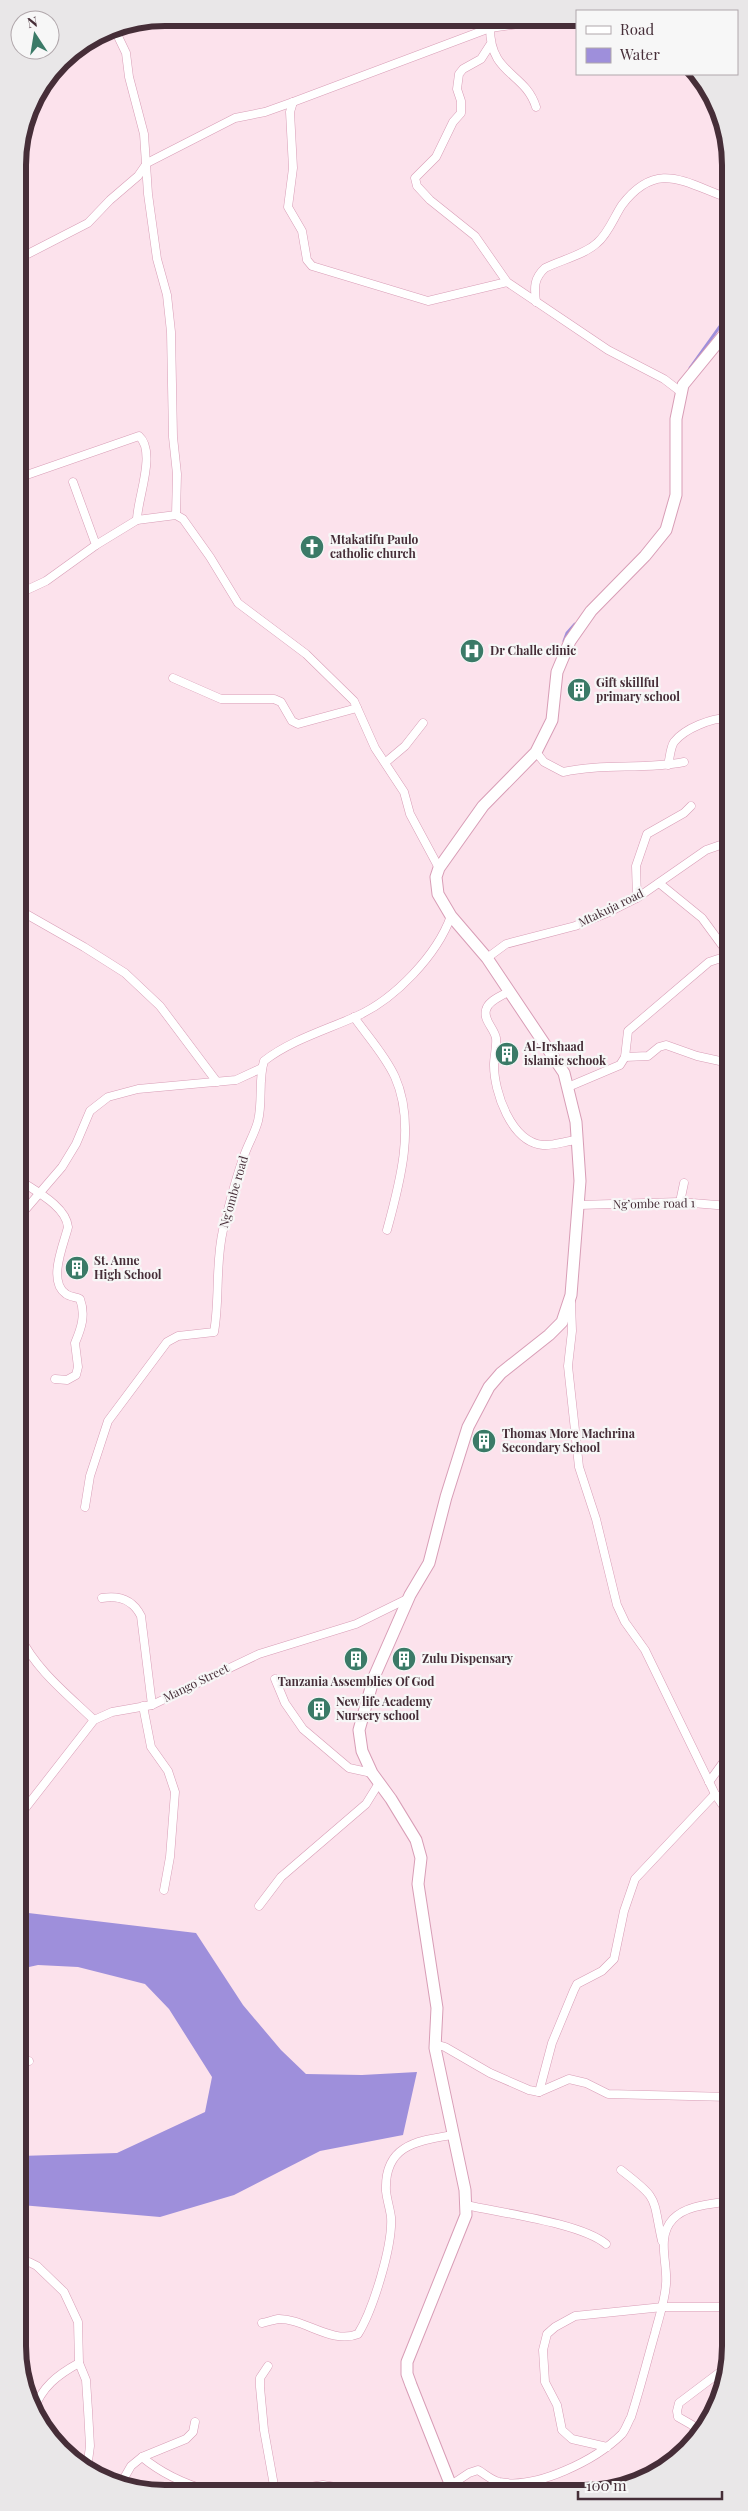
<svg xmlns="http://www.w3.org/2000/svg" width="748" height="2511" viewBox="0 0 748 2511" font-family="'Playfair Display',serif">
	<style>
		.water { fill: #9e8fdb }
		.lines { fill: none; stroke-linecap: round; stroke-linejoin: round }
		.stream { stroke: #9e8fdb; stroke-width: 3 }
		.street-casing { stroke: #d89db6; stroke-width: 9 }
		.secondary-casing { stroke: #d89db6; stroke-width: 13 }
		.street { stroke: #fff; stroke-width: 8 }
		.secondary { stroke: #fff; stroke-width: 11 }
		.labels { text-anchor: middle; stroke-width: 4.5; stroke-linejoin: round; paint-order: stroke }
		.poi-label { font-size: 12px; font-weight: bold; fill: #462e38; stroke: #f7f7f7; text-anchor: start }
		.street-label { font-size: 12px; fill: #462e38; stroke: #f7f7f7 }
		.rim { fill: none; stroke: #462e38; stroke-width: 6 }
	</style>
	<rect width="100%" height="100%" fill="#fce2ec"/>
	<polygon class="water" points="20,1912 196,1933 243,2005 281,2050 306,2074 362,2075 417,2072 403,2135 320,2151 234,2195 160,2217 21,2205 20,2156 117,2153 205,2112 212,2077 169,2009 145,1984 78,1967 38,1965 20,1969"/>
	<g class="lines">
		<g class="stream">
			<polyline points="690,368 728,315"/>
			<polyline points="564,641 567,633 575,624"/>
		</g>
		<g class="street-casing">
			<g id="street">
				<polyline points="198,22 207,18"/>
				<polyline points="114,28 126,53 129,77 144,134 148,194 157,259 167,295 171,332 173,437 177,474 176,515"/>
				<path d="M490,28C490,75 525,72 536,107"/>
				<polyline points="490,45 481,59 463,69 459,74 457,89 461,101 461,113 453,122 436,157 415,178 417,186 430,200 475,236 507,282 608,350 664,379 681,392"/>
				<polyline points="293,102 290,112 293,168 288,207 302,231 307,260 312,266 428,301 507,282"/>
				<polyline points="18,259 88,223 110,200 138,176 147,163 235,118 265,112 293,102 490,28 548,20"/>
				<path d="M536,302C534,287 534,278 545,268C561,260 584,255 597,243C608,234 614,217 622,205C657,159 685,183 728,198"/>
				<path d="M18,478L139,436C157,452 137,499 137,520"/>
				<polyline points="96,545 137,520 176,515 183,519 210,557 238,603 306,654 354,701 375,748 404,792 410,814 439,868"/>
				<polyline points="18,594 46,581 96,545 73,482"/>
				<polyline points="173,678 221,699 274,699 281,702 292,721 298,724 357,708"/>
				<path d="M536,752L544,762L563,772C603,763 644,770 684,762"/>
				<polyline points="386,762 405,746 423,723"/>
				<path d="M668,765C670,758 670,748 674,742C685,728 712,718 728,718"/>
				<polyline points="659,883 702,918 727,952"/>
				<polyline points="637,898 636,866 647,834 684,813 691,806"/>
				<polyline points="19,910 84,947 125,973 160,1006 217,1082"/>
				<polyline points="487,958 506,944 575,926 609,912 637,898 706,850 729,842"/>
				<path d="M509,991C503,996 488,1000 486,1010C483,1020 494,1028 496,1038C497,1047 494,1056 494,1065C494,1092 511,1142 543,1145C553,1146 566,1141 577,1140"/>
				<path d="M354,1017C368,1037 385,1055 395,1077C416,1124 400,1183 387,1230"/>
				<polyline points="625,1057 648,1056 659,1047 666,1045 697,1056 729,1063"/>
				<polyline points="568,1087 620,1065 625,1057 628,1031 709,962 718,959 729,960"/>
				<path d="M19,1180C35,1191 66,1206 68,1227C64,1244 47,1281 66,1294C70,1297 76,1297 80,1299C86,1315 81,1329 75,1343L78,1367L76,1375L67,1380L55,1379"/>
				<polyline points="680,1202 684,1183"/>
				<polyline points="579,1205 680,1202 729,1206"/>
				<polyline points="19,1217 62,1167 76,1144 90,1111 108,1097 138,1089 236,1080 262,1068"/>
				<polyline points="571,1302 572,1331 568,1366 579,1467 596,1519 617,1605 625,1622 645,1650 715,1794 730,1816"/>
				<path d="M85,1507L90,1476L108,1421L167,1342L178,1336L214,1332C220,1299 215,1264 223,1230C229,1205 235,1180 244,1156C248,1144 255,1133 258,1121C263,1101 258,1080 264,1061C291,1040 326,1030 357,1016C395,999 437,955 451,916"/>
				<path d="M102,1598C120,1595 133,1600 141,1616L152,1705"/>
				<path d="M19,1635C37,1671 66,1693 94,1720"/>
				<polyline points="275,1679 285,1703 303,1729 349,1768 372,1773"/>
				<polyline points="143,1706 151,1747 168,1771 175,1792 170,1857 164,1890"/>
				<polyline points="709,1782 730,1753"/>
				<polyline points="20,1815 94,1720 112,1712 152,1705 259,1654 356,1624 409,1598"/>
				<polyline points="259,1906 281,1877 366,1804 379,1783"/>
				<polyline points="435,2044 445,2047 490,2073 529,2090 539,2092 569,2079 586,2083 608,2094 730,2097"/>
				<polyline points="20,2063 29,2061"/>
				<polyline points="539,2092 552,2043 574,1990 577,1984 602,1971 614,1959 624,1911 635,1879 715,1794"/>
				<path d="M621,2170C660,2200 652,2196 662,2241"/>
				<path d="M466,2205C501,2213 581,2223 606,2244"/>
				<polyline points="20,2262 29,2262 37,2266 64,2292 78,2322 79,2363 86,2380 88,2410 90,2446 87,2469"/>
				<path d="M262,2323C267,2322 273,2320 278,2319C304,2318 332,2345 358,2334C373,2310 393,2245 391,2217C390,2209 387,2200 386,2191C384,2145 417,2141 452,2135"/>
				<polyline points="268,2366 260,2378 260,2387 264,2430 275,2491"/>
				<path d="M33,2411C42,2387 57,2375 79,2363"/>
				<polyline points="699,2435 692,2425 678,2417 677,2411 679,2403 728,2366"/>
				<polyline points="607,2447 572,2439 562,2430 557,2405 545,2382 543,2350 547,2334 555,2327 575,2316 663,2307 730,2307"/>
				<path d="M142,2457C161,2473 185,2484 209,2491"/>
				<polyline points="120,2485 131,2466 142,2457 186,2439 193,2432 195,2422"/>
				<path d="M451,2485L469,2473L478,2470C485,2474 491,2480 499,2482C536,2490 596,2460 622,2434C626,2429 628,2422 631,2417C640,2389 647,2361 655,2333C659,2317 665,2301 666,2284C668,2263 656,2237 673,2219C686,2205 712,2204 730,2201"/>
				<polyline points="284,2491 323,2485 361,2491"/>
			</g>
		</g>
		<g class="secondary-casing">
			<polyline id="secondary" points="453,2491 411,2385 407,2374 407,2362 466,2215 465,2190 435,2048 437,2008 418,1884 421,1858 416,1840 391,1799 372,1773 362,1751 359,1730 374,1677 410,1595 429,1563 446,1497 468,1427 489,1387 501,1373 549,1335 562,1322 571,1295 580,1181 576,1122 564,1073 487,958 451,916 438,894 436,877 439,868 483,806 536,752 552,720 557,672 570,641 591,611 645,556 666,530 676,495 676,419 683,385 728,330"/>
		</g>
		<use href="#street" class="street"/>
		<use href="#secondary" class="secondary"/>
	</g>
	<defs>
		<g id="church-disc" transform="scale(1.25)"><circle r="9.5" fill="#3b7a67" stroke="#f7f7f7"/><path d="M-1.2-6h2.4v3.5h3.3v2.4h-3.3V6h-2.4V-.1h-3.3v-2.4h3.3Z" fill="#fff"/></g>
		<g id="hospital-disc" transform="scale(1.25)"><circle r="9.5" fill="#3b7a67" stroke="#f7f7f7"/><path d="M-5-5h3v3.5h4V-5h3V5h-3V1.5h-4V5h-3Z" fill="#fff"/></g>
		<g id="building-disc" transform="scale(1.25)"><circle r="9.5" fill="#3b7a67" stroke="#f7f7f7"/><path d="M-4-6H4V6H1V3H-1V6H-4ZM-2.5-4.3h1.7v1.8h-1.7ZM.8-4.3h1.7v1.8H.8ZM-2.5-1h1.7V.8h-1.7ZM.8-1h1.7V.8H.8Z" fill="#fff"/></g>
	</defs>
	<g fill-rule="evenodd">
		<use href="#church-disc" x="312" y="547"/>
		<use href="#hospital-disc" x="472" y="651"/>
		<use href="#building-disc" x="579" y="690"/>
		<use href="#building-disc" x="507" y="1054"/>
		<use href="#building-disc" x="77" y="1268"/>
		<use href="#building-disc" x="484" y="1441"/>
		<use href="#building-disc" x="356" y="1659"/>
		<use href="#building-disc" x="404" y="1659"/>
		<use href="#building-disc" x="319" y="1709"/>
	</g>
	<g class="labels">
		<g class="poi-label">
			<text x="330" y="544">Mtakatifu Paulo<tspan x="330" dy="14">catholic church</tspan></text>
			<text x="490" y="655">Dr Challe clinic</text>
			<text x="596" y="687">Gift skillful<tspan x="596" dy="14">primary school</tspan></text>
			<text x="524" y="1051">Al-Irshaad<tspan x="524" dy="14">islamic schook</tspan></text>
			<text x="94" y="1265">St. Anne<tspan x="94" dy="14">High School</tspan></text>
			<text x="502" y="1438">Thomas More Machrina<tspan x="502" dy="14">Secondary School</tspan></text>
			<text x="422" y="1663">Zulu Dispensary</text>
			<text x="356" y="1686" text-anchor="middle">Tanzania Assemblies Of God</text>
			<text x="336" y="1706">New life Academy<tspan x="336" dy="14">Nursery school</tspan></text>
		</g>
		<g class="street-label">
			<text transform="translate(611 908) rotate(-26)" y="4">Mtakuja road</text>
			<text transform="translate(234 1192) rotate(-74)" y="4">Ng'ombe road</text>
			<text transform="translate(654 1204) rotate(-1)" y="4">Ng’ombe road 1</text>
			<text transform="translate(196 1683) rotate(-26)" y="4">Mango Street</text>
		</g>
	</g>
	<path d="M0 0H748V2511H0ZM165 26H583A139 139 0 0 1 722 165V2346A139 139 0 0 1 583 2485H165A139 139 0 0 1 26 2346V165A139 139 0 0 1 165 26Z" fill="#e9e7e8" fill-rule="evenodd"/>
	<path class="rim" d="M165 26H583A139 139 0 0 1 722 165V2346A139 139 0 0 1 583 2485H165A139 139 0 0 1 26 2346V165A139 139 0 0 1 165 26Z"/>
	<rect x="576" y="10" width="162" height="65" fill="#f7f7f7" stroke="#b0a7ab"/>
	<rect x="586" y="26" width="25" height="8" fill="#ffffff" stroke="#b0a7ab"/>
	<text x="620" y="35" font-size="15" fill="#462e38">Road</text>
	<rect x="586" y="48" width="25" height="15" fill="#9e8fdb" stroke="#b0a7ab"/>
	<text x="620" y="60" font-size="15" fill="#462e38">Water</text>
	<g transform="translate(35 35) rotate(348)"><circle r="24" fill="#f7f7f7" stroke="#b0a7ab"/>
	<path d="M0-4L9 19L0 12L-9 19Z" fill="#3b7a67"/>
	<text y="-8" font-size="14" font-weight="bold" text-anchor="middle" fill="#462e38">N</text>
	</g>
	<path d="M578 2491v8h144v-8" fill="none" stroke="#462e38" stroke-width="2.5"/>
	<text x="586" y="2491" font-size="15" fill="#462e38" stroke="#f7f7f7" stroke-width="4" paint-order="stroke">100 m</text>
</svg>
